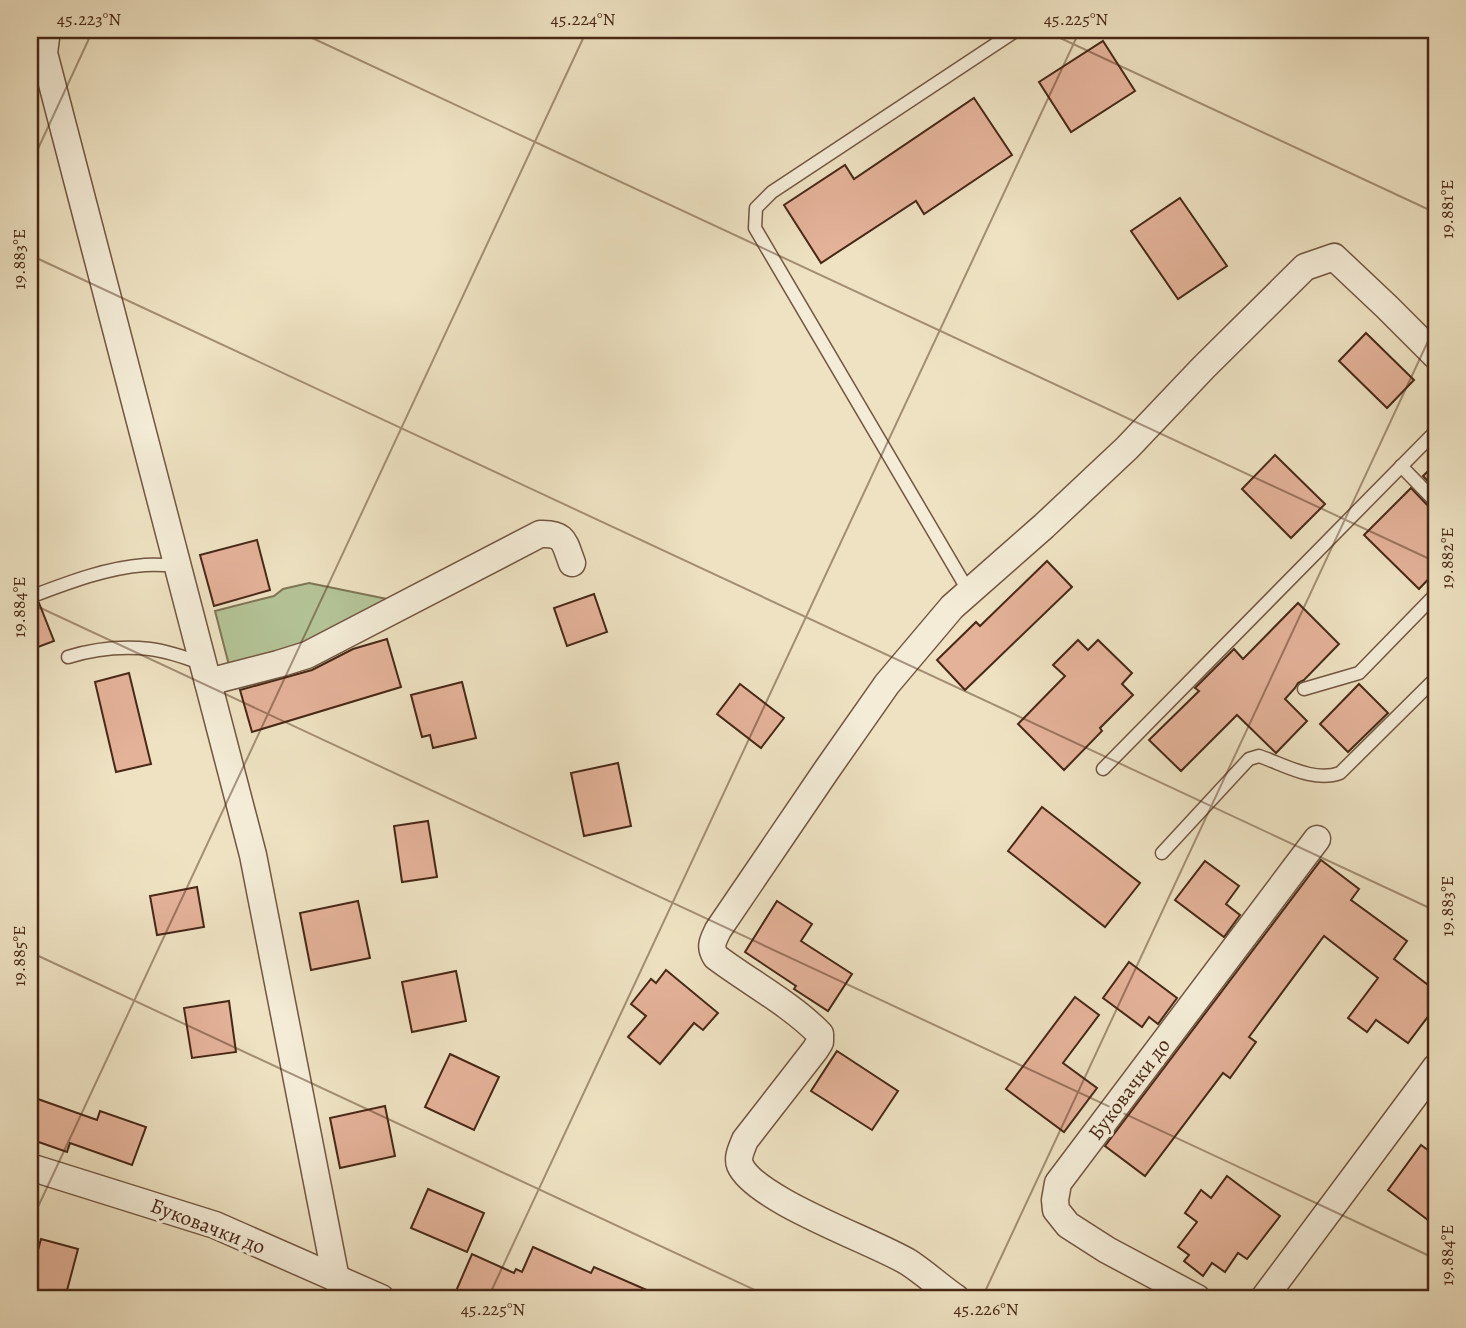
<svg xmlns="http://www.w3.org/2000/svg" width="1466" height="1328" viewBox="0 0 1466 1328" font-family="Alegreya,serif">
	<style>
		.green { fill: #b4c497; stroke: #7e7656; stroke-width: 2 }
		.building { fill: #e4b299; stroke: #472815; stroke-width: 2 }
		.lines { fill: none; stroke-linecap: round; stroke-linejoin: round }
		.service-casing { stroke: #715640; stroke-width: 15 }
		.minor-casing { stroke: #715640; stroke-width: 29 }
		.service { stroke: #f4ecd7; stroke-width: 12 }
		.minor { stroke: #f4ecd7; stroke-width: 26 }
		.ticks { fill: none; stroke: #472815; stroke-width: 2; stroke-opacity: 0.45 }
		.labels { text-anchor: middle; stroke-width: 6; stroke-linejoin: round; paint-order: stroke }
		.street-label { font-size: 21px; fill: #472815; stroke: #f4ecd7 }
		.neatline { fill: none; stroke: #472815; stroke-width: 2.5 }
		.ticks-label { font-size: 18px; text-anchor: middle; fill: #472815 }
	</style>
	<rect width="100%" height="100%" fill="#eee2c2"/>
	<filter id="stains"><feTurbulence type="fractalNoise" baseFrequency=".00286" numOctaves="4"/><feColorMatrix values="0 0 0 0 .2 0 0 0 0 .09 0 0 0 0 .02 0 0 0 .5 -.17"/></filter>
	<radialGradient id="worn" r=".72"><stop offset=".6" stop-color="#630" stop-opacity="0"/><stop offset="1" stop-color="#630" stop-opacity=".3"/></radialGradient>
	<polygon class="green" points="309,583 387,599 305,648 230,669 215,611 274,596 283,589"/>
	<g class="building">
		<polygon points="1103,41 1135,91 1071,132 1039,82"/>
		<polygon points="974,98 1012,155 924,214 916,201 821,263 784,205 845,165 854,179"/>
		<polygon points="1180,198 1227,266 1178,299 1131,231"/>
		<polygon points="1366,333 1414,380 1387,408 1339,361"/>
		<polygon points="1275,455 1325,504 1291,538 1242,489"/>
		<polygon points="1436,463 1436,490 1423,476"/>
		<polygon points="1411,488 1430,508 1436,511 1436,571 1419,589 1364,535"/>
		<polygon points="257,540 270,590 214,606 200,555"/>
		<polygon points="1047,561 1072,587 965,690 937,660 976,622 980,626"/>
		<polygon points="594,594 607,632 567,646 554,608"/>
		<polygon points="39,603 54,641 30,650 30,606"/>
		<polygon points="1298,603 1339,644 1304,680 1298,683 1295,688 1285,699 1307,721 1276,753 1237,715 1181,771 1149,740 1199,691 1195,688 1234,649 1243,659"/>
		<polygon points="387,639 401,687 252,732 240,690 312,670 353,649"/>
		<polygon points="1078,640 1088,650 1098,640 1132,673 1122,684 1133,695 1100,728 1102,731 1064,770 1018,724 1065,676 1053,665"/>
		<polygon points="129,673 151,764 116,772 95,682"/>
		<polygon points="462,682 476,738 433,748 430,735 422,737 411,695"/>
		<polygon points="740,684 784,718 761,748 717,714"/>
		<polygon points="1359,684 1388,713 1348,752 1320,724"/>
		<polygon points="618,763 631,826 584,836 571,773"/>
		<polygon points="1042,807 1140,883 1105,927 1008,851"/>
		<polygon points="428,821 437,877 402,882 394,826"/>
		<polygon points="1321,860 1359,889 1351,900 1407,941 1394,959 1436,991 1436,1006 1408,1043 1376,1020 1367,1032 1348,1018 1378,978 1324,936 1249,1037 1256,1042 1230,1078 1223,1073 1145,1176 1105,1146"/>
		<polygon points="1205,861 1239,886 1226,904 1240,915 1224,937 1175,900"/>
		<polygon points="197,887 204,927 157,935 150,896"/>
		<polygon points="358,901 370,958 311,970 300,913"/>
		<polygon points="777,901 812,924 801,941 852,974 828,1011 794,989 796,986 745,952"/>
		<polygon points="1129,962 1177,998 1158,1024 1149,1017 1142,1027 1103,998"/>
		<polygon points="666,970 718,1013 703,1030 694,1023 660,1064 628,1037 646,1016 631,1004 651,979 656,983"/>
		<polygon points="456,971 466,1021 412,1032 402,982"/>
		<polygon points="1075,997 1099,1015 1063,1063 1097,1088 1064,1132 1006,1089"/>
		<polygon points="229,1001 236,1052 192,1058 184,1008"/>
		<polygon points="837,1051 898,1091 872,1130 811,1091"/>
		<polygon points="450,1054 499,1077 474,1130 425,1107"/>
		<polygon points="35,1098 97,1120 100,1111 146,1127 132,1165 70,1143 67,1152 30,1139 30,1112"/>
		<polygon points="385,1106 395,1156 340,1168 330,1118"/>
		<polygon points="1421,1145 1436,1156 1436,1226 1388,1190"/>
		<polygon points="1227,1176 1280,1216 1247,1259 1238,1253 1225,1272 1212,1263 1203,1276 1184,1261 1189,1255 1178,1247 1197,1222 1185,1213 1201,1190 1211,1198"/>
		<polygon points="428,1189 484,1213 467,1252 411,1228"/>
		<polygon points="41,1239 78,1249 65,1298 42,1298 30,1295 30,1280"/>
		<polygon points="533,1247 591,1273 594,1267 665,1298 453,1298 472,1254 514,1273 516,1269 522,1272"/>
	</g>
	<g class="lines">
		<g class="service-casing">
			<g id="service">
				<polyline points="1401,466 1436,502"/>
				<polyline points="969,592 755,228 756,208 772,192 1017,30"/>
				<path d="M30,597C67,583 105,568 145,565C156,564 167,565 178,566"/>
				<path d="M68,657C94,649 123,646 150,649C168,651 187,658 203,664"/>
				<polyline points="1304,689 1359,673 1436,594"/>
				<polyline points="1103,769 1436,431"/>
				<path d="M1162,853L1249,759L1259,756C1283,764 1314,783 1340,773L1436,678"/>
			</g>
		</g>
		<g class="minor-casing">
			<g id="minor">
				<polyline points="47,30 44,53 253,855 336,1279"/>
				<path d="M208,682L278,664L307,655L540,534C565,533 564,542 572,563"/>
				<polyline points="30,1167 215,1225 381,1298"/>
				<path d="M956,1298C940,1287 925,1273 908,1262C873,1241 755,1200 740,1165C737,1157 742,1148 745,1140L815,1050L820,1042V1034C791,1004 749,982 716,957C709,946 713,941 718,930L826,771L887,684L952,607L1044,526L1127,448L1204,367L1305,267L1334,257L1387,307L1436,356"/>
				<polyline points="1197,1298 1107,1250 1068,1225 1056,1210 1055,1200 1058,1183 1317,839"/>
				<polyline points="1264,1298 1436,1067"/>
			</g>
		</g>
		<use href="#service" class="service"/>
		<use href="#minor" class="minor"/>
	</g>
	<path class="ticks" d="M295,30L1436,562M1043,30L1436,213M30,166L93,30M30,255L1436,911M30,603L1436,1259M30,952L772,1298M30,1224L587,30M488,1298L1080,30M982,1298L1436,324"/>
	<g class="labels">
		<g class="street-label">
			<text transform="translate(1129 1089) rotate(-53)" y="7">Буковачки до</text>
			<text transform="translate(208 1226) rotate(21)" y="7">Буковачки до</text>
		</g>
	</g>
	<rect width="1466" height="1328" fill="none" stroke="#eee2c2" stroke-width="77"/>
	<rect x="38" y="38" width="1390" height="1252" class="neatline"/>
	<g class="ticks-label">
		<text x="89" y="25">45.223°N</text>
		<text x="583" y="25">45.224°N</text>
		<text x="1076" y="25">45.225°N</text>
		<text transform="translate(1447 209) rotate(-90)" y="6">19.881°E</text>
		<text transform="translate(19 259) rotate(-90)" y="6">19.883°E</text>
		<text transform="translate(1447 558) rotate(-90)" y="6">19.882°E</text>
		<text transform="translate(19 607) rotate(-90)" y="6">19.884°E</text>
		<text transform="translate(1447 906) rotate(-90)" y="6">19.883°E</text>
		<text transform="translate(19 956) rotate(-90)" y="6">19.885°E</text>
		<text transform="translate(1447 1255) rotate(-90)" y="6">19.884°E</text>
		<text x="493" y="1315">45.225°N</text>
		<text x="986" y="1315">45.226°N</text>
	</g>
	<rect width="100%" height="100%" filter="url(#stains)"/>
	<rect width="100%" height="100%" fill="url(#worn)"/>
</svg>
